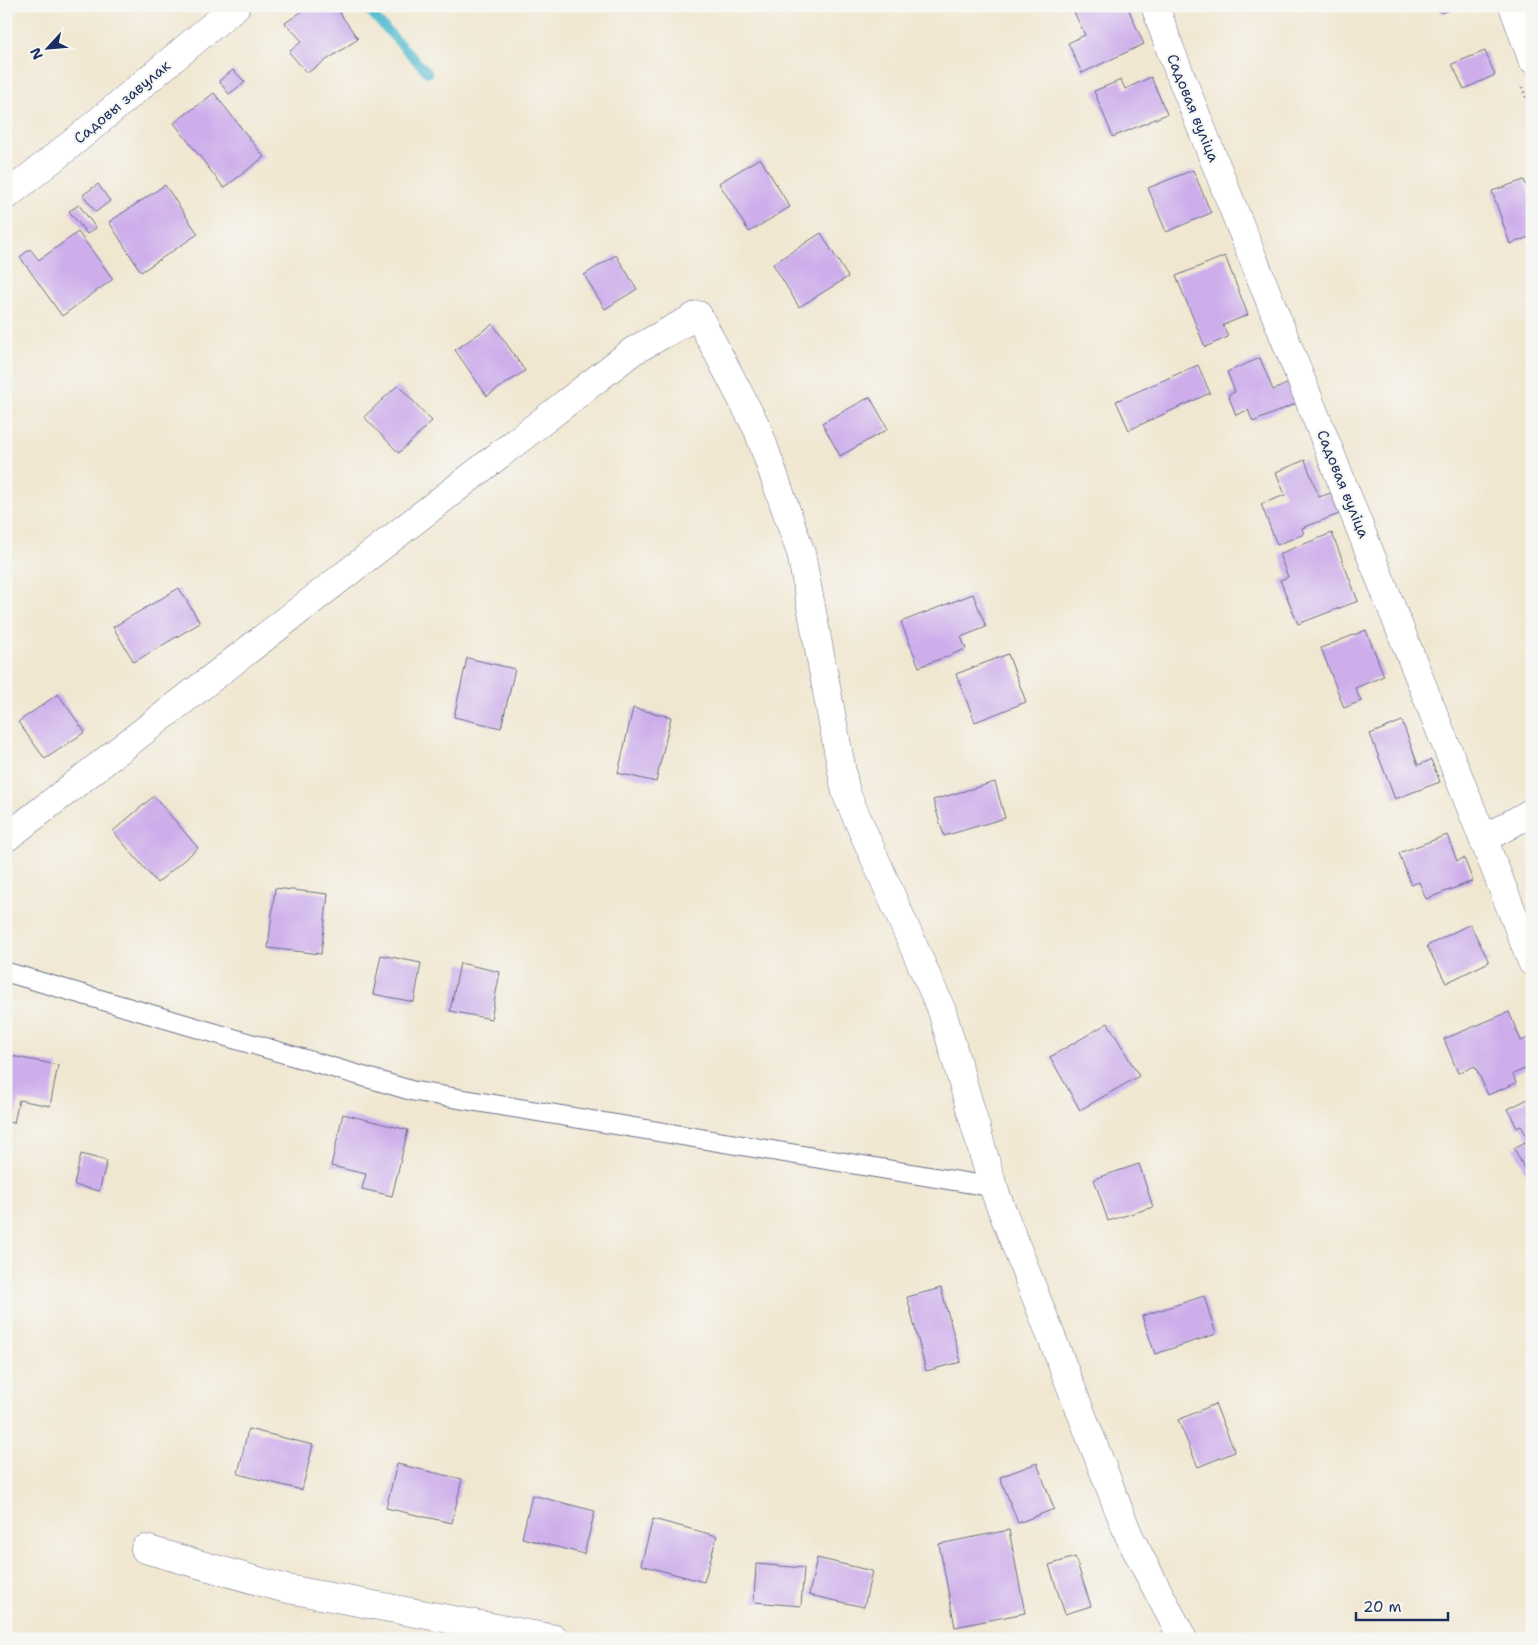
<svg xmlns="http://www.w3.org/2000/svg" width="1538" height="1645" viewBox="0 0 1538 1645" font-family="'Shantell Sans',sans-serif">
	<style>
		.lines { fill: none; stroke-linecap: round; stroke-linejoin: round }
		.stream { stroke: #50bacd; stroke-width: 9 }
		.building { fill: #cdaeeb }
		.service-casing { stroke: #666f86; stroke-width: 21 }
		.minor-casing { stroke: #666f86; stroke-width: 29 }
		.tertiary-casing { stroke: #666f86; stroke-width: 29 }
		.path { stroke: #666f86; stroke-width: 3; stroke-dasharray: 1 4; stroke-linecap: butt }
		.service { stroke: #fff; stroke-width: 19 }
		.minor { stroke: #fff; stroke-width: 28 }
		.tertiary { stroke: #fff; stroke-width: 28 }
		.labels { text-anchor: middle; stroke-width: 4.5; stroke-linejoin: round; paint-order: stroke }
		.street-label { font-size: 15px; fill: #1b2f5e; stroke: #f6f6f2 }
	</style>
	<rect width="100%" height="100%" fill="#f6f6f2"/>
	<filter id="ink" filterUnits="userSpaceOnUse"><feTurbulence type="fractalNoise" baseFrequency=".02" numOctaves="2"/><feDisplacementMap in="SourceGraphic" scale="10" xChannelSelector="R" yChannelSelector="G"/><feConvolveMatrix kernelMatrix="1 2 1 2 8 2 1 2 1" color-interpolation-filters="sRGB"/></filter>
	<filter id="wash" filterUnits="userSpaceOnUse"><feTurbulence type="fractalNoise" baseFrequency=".0096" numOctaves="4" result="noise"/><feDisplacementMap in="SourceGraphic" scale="20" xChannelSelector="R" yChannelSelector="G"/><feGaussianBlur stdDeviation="1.12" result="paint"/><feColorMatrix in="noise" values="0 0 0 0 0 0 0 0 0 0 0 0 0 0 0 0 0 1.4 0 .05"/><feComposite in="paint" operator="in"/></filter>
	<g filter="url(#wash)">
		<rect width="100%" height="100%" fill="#f1e7d1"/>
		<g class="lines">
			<polyline class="stream" points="364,6 428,73"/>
		</g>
		<g id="blocks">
			<g class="building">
				<polygon points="310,6 341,6 337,9 358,39 307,73 289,52 302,41 285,23"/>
				<polygon points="1071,6 1127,6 1144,44 1082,73 1068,43 1085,35"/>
				<polygon points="1438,6 1459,6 1459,7 1441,13"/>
				<polygon points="1485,51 1495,75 1464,89 1452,64"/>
				<polygon points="233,70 245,82 229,94 219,81"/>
				<polygon points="1151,77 1167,114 1113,137 1094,91 1121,80 1125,89"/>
				<polygon points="214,93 264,157 224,188 174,123"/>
				<polygon points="760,158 790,207 749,232 719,183"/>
				<polygon points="1193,170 1211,213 1166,232 1148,188"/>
				<polygon points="1524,180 1532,201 1532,236 1510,244 1492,191"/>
				<polygon points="98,184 110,201 96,212 83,195"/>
				<polygon points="165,185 198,234 141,272 109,222"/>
				<polygon points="79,205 96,228 87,234 69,211"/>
				<polygon points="78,232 113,279 62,316 20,257 30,249 39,260"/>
				<polygon points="821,233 848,277 799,307 773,264"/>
				<polygon points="616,255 637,289 605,309 584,275"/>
				<polygon points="1225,256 1248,315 1223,325 1228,337 1205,347 1176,276"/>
				<polygon points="493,324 525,371 487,396 455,350"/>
				<polygon points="1260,358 1273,390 1289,383 1297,403 1253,422 1248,410 1236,415 1228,395 1235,392 1227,372"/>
				<polygon points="1198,365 1210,393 1129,430 1116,401"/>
				<polygon points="398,385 432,421 399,453 364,417"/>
				<polygon points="870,397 888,429 840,456 822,423"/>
				<polygon points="1305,460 1319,497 1331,493 1339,514 1302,528 1304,534 1277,545 1261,504 1285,495 1276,472"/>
				<polygon points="1332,533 1358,601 1298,624 1280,580 1288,577 1279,554"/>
				<polygon points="179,588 200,623 134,662 113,627"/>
				<polygon points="973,594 986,627 961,637 966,649 919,667 901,622"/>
				<polygon points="1366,630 1384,676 1355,688 1361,701 1344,708 1321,648"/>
				<polygon points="1008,654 1026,702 975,722 956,674"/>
				<polygon points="467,658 515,669 501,728 454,717"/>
				<polygon points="58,694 85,732 45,759 18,722"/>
				<polygon points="633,708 671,717 656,782 618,773"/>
				<polygon points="1402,721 1418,765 1431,760 1440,782 1395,799 1370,734"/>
				<polygon points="995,782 1005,818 944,836 933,800"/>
				<polygon points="154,796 198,848 157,883 113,831"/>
				<polygon points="1447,835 1457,861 1464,858 1473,881 1426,899 1419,882 1411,885 1399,853"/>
				<polygon points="275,888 328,894 321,954 268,948"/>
				<polygon points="1470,924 1489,962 1446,983 1427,946"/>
				<polygon points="381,955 421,963 414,1002 373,994"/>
				<polygon points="460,963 500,972 491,1019 450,1011"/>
				<polygon points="1509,1012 1521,1041 1532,1036 1532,1066 1513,1074 1516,1083 1488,1095 1475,1066 1458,1073 1444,1039"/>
				<polygon points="1108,1023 1139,1076 1080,1110 1050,1057"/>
				<polygon points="6,1055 58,1065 50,1106 19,1100 14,1123 6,1122"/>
				<polygon points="1532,1097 1532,1179 1530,1180 1514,1148 1529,1140 1521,1126 1517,1128 1508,1109"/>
				<polygon points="343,1114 408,1130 392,1196 362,1189 366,1174 331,1166"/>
				<polygon points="81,1154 107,1161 99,1191 74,1185"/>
				<polygon points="1139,1164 1153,1207 1108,1221 1094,1179"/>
				<polygon points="941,1288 961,1362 926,1371 907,1297"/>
				<polygon points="1204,1296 1216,1334 1155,1354 1142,1316"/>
				<polygon points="1215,1404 1235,1452 1198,1467 1178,1420"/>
				<polygon points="248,1429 313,1445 302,1490 238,1474"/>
				<polygon points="1037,1463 1054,1509 1018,1523 1000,1477"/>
				<polygon points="397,1464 462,1479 452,1523 386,1508"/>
				<polygon points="532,1495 595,1511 584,1554 522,1538"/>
				<polygon points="653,1519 717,1536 704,1582 641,1565"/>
				<polygon points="1009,1530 1025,1613 955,1627 939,1544"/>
				<polygon points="1075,1557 1091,1606 1065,1614 1049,1565"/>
				<polygon points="817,1558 872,1571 864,1607 809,1595"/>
				<polygon points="756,1564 804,1568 801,1606 754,1602"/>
			</g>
		</g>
	</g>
	<g filter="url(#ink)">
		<use href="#blocks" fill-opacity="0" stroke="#666f86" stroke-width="1"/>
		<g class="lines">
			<g class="service-casing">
				<polyline id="service" points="6,972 413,1091 993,1187"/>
			</g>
			<g class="minor-casing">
				<g id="minor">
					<polyline points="1155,6 1170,49 1532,962"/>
					<polyline points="6,196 75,141 236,6"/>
					<polyline points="6,838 633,351 698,315 758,430 801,553 846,793 942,1011 993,1187 1129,1536 1183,1639"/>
					<polyline points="1484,839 1532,812"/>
					<polyline points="145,1549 283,1588 555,1639"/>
				</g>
			</g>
			<g class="tertiary-casing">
				<polyline id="tertiary" points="1513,6 1532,59"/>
			</g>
			<polyline class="path" points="1522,87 1532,112"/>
			<use href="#service" class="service"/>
			<use href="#minor" class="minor"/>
			<use href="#tertiary" class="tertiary"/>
		</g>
	</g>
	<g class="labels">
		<g class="street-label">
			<text transform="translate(122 102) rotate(-40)" y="5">Садовы завулак</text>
			<text transform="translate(1193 108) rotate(68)" y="5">Садовая вуліца</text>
			<text transform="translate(1343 484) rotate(68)" y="5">Садовая вуліца</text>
		</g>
	</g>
	<rect width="1538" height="1645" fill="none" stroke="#f6f6f2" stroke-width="25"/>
	<g transform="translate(48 48) rotate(244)" stroke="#f6f6f2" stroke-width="4" paint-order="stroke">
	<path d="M0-4L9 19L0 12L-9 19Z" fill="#1b2f5e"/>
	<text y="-8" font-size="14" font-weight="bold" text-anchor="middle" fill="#1b2f5e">N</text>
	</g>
	<path d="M1356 1612v8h92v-8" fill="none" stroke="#1b2f5e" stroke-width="2.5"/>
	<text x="1363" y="1612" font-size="15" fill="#1b2f5e" stroke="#f6f6f2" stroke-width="4" paint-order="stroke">20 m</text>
</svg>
